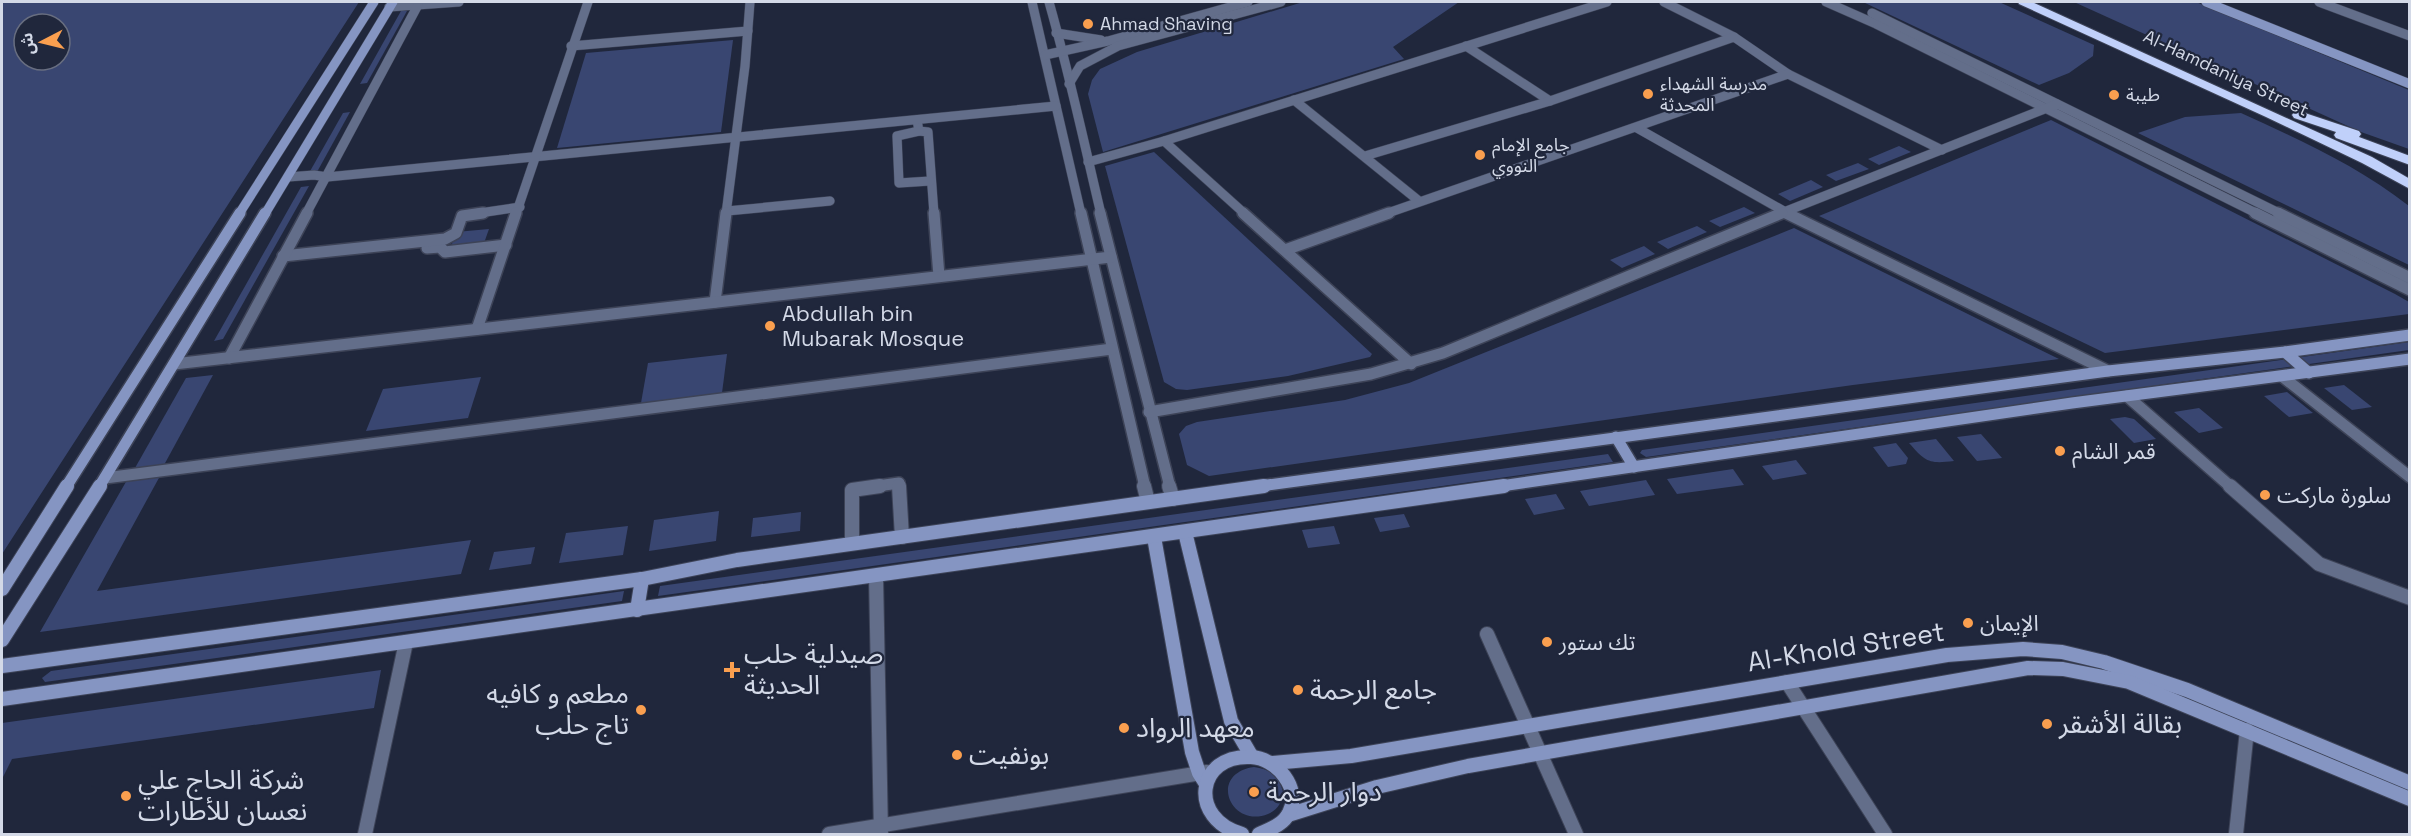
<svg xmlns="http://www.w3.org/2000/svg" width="2411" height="836" viewBox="0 0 2411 836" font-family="'Space Grotesk','Noto Sans Arabic',sans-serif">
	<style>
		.green { fill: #394671; fill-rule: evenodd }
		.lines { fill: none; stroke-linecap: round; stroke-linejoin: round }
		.street-far2-casing { stroke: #3d4357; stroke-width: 10 }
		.street-far1-casing { stroke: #3d4357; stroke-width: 14 }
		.street-casing { stroke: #3d4357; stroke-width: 16 }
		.secondary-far2-casing { stroke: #3d4357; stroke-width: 10 }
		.secondary-far1-casing { stroke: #3d4357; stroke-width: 14 }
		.secondary-casing { stroke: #3d4357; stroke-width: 16 }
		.highway-casing { stroke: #3d4357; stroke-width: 2 }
		.street-far2 { stroke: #636e8a; stroke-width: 9 }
		.street-far1 { stroke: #636e8a; stroke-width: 11 }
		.street { stroke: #636e8a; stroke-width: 14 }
		.secondary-far2 { stroke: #8595c2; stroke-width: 9 }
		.secondary-far1 { stroke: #8595c2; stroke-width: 11 }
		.secondary { stroke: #8595c2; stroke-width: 14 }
		.highway { fill: #c0d0fa; fill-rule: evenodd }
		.poi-dot { fill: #fa9f4f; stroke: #20273c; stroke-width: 2 }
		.labels { text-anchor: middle; stroke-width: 4.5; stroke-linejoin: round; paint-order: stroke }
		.far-poi-label { font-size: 18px; fill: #d3d9e7; stroke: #20273c; text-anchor: start }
		.far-street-label { font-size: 18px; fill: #d3d9e7; stroke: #20273c }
		.poi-label { font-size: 22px; fill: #d3d9e7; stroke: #20273c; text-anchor: start }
		.near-street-label { font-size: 27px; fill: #d3d9e7; stroke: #20273c }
		.near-poi-label { font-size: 27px; fill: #d3d9e7; stroke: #20273c; text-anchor: start }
	</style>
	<rect width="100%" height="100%" fill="#20273c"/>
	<g class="green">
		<path d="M2,2H359L2,554ZM24,24H60V60H24Z"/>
		<polygon points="1303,2 1459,2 1393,47 1404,59 1103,152 1088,94 1092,80 1100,69 1137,52"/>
		<polygon points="1863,2 1999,2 2094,45 2093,56 2069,73 2039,85"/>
		<polygon points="2074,2 2196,2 2409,90 2409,149 2361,132"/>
		<polygon points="401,11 407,11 367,83 360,84"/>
		<polygon points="733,40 721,132 557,148 586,53"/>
		<polygon points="350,112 317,172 309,173 343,113"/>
		<path d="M2241,113C2300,140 2358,166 2409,206V265L2138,133L2185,117Z"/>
		<polygon points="2051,120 2395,294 2409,302 2409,314 2105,353 1819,216"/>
		<polygon points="1899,146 1911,152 1879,165 1868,159"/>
		<polygon points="1154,152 1372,354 1370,357 1288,376 1187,390 1176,389 1164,382 1105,166"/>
		<polygon points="1858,163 1869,169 1836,181 1826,175"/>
		<polygon points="1811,180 1823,187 1790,201 1778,194"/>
		<polygon points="309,186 223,339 214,341 301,187"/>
		<polygon points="1744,207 1755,213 1720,227 1709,221"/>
		<polygon points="1697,226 1707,232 1668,249 1657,242"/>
		<polygon points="1794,228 2059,359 1853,385 1209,476 1187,465 1179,434 1186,426 1197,422 1345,400 1409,383"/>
		<polygon points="489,229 484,243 451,247 456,232"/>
		<polygon points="1644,246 1655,254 1622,268 1610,260"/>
		<polygon points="2409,342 2409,350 1646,457 1640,453 1642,450"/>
		<polygon points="727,354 722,393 641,403 648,363"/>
		<polygon points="213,375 164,465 135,468 186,378"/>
		<polygon points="481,377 468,418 366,431 383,389"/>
		<polygon points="2344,385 2372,407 2352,410 2324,388"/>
		<polygon points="2287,392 2313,413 2289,417 2264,396"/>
		<polygon points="2199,408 2223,428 2199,433 2174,412"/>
		<polygon points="2125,417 2134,419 2156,439 2134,443 2110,419"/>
		<polygon points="1981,434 2002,458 1977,461 1957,437"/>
		<path d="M1936,439L1954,461C1928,464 1926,462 1909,443Z"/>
		<polygon points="1896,443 1908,458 1906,464 1888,467 1873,447"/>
		<polygon points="1608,454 1613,462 658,596 660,586"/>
		<polygon points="1796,460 1807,474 1773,480 1762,466"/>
		<polygon points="1733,469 1744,485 1677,494 1667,479"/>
		<polygon points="160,476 97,591 471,540 461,574 40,632 127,480"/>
		<polygon points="1646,480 1655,495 1589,506 1580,491"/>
		<polygon points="1556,494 1565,509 1534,515 1525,499"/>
		<polygon points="719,511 716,541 649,551 654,520"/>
		<polygon points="801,512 800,531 751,537 753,518"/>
		<polygon points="1404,514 1410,527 1380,532 1374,518"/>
		<polygon points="628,526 623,555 559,563 566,533"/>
		<polygon points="1334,526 1340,544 1308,548 1302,530"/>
		<polygon points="535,547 531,564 489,570 494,552"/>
		<polygon points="624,591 622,601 45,682 42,678 51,671"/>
		<polygon points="381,670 374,708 12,759 2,779 2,723"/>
		<path d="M1254,767C1270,769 1279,776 1283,792C1282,802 1278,810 1268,814C1231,829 1207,774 1254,767Z"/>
	</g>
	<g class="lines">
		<g class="street-far2-casing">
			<g id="street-far2">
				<polyline points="1032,2 1081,214"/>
				<path d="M1049,2C1069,72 1084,143 1101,214"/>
				<polyline points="1664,2 1734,37"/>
				<polyline points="1826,2 1876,24 2258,214"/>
				<polyline points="2319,2 2410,36"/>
				<polyline points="389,7 459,2"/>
				<polyline points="1872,13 2281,214"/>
				<polyline points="1056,33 1101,40"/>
				<polyline points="571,46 748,31"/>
				<polyline points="1466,46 1550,101"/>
				<polyline points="1045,55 1108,41 1248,2"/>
				<polyline points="1069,84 1080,66 1118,46 1281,2"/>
				<polyline points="1294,100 1419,201"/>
				<polyline points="917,120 919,131 928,132 934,214"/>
				<polyline points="1637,128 1789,214"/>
				<polyline points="919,131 897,136 899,183 930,181"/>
				<polyline points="1164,141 1245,214"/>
				<polyline points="1365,156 1550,101 1734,37 1788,74"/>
				<polyline points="1088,162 1164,141 1607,2"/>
				<polyline points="288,177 314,175 327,177 1056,106"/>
				<polyline points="727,211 830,201"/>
				<polyline points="306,214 418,5"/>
				<polyline points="473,214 520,207"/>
				<polyline points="516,214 588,2"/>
				<polyline points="726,214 745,66 750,2"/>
				<polyline points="1385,214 1788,74 1942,150"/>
				<polyline points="1779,214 2057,104"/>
			</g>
		</g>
		<g class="street-far1-casing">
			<g id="street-far1">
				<polyline points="934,213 939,276"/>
				<polyline points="1081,213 1145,487"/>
				<polyline points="1100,213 1170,487"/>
				<polyline points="1243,213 1411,364"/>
				<polyline points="1786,213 2108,371"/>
				<polyline points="2255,213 2410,290"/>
				<polyline points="2278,213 2410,278"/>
				<polyline points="427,248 440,247 445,252 506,245"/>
				<polyline points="1285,250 1389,213"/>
				<polyline points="283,256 445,239 456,233 462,216 483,213"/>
				<polyline points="715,302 726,213"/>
				<polyline points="477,329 516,213"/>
				<polyline points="229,358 307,213"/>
				<polyline points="174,364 1111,257"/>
				<polyline points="2283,377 2410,477"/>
				<polyline points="2127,396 2231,487"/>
				<polyline points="1149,412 1371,374 1443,353 1782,213"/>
				<polyline points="105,478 1112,349"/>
				<polyline points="870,487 899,483 899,487"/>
			</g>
		</g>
		<g class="street-casing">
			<g id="street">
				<polyline points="899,486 902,537"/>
				<polyline points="1144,486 1148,502"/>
				<polyline points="1169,486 1173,499"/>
				<polyline points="2230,486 2319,564 2410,598"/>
				<polyline points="852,543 852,490 880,486"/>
				<polyline points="876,576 881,834"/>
				<polyline points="1487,634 1576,834"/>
				<polyline points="1787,682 1885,834"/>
				<polyline points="365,834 406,642"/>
				<polyline points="829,834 1207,772"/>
				<polyline points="2236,834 2247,730"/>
			</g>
		</g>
		<g class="secondary-far2-casing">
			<g id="secondary-far2">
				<polyline points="2206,2 2410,84"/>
				<polyline points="239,214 374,2"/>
				<polyline points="265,214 393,2"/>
			</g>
		</g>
		<g class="secondary-far1-casing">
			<g id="secondary-far1">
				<polyline points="2285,352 2309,373"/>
				<polyline points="1616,437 1634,467"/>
				<polyline points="66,487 240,213"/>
				<polyline points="99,487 265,213"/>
				<polyline points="1253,487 2108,371 2285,352 2410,335"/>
				<polyline points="1494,487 2072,403 2410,359"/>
			</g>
		</g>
		<g class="secondary-casing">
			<g id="secondary">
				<polyline points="1185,532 1231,721 1252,757"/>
				<polyline points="1154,537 1192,752 1199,773 1206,784"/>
				<polyline points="2,589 67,486"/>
				<polyline points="637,610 642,579"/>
				<polyline points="2,640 100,486"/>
				<polyline points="2,666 642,579 737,560 1264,486"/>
				<polyline points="2,699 1504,486"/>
				<polyline points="1273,763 1351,756 1947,655 2023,649 2062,652 2104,662 2187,690 2410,783"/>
				<polyline points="1288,815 1377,787 1468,766 2028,668 2063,669 2129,682 2410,799"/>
				<path d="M1242,834C1188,819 1196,754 1251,757C1276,758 1302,788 1289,813C1283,825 1270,829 1259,834"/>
			</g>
		</g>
		<g class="highway-casing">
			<g id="highway">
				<polygon points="2018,2 2032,2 2372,157 2410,179 2410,189 2362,163 2266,117 2019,4"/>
				<polygon points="2299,111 2359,131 2361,134 2359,137 2410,156 2410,165 2336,138 2334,135 2336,132 2294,118 2292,115 2294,112"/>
			</g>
		</g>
		<use href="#street-far2" class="street-far2"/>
		<use href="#street-far1" class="street-far1"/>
		<use href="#street" class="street"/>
		<use href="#secondary-far2" class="secondary-far2"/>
		<use href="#secondary-far1" class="secondary-far1"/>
		<use href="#secondary" class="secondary"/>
		<use href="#highway" class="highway"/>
	</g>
	<g class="poi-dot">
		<circle cx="1088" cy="24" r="6"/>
		<circle cx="1648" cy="94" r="6"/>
		<circle cx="2114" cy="95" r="6"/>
		<circle cx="1480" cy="155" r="6"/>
		<circle cx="770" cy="326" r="6"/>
		<circle cx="2060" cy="451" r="6"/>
		<circle cx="2265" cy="495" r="6"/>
		<circle cx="1968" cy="623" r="6"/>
		<circle cx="1547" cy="642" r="6"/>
		<path d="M729 661h6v6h6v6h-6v6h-6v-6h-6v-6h6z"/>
		<circle cx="1298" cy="690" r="6"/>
		<circle cx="641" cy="710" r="6"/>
		<circle cx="2047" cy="724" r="6"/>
		<circle cx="1124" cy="728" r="6"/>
		<circle cx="957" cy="755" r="6"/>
		<circle cx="1254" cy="792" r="6"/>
		<circle cx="126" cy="796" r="6"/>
	</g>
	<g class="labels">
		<g class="far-poi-label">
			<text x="1100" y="30">Ahmad Shaving</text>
			<text x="1660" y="90">مدرسة الشهداء<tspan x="1660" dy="21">المحدثة</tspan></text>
			<text x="2126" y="101">طيبة</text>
			<text x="1492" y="151">جامع الإمام<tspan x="1492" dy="21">النووي</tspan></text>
		</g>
		<g class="far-street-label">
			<text transform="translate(2226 73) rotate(25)" y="6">Al-Hamdaniya Street</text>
		</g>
		<g class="poi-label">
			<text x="782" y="321">Abdullah bin<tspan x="782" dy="25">Mubarak Mosque</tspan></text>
			<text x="2072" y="459">قمر الشام</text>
			<text x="2277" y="503">سلورة ماركت</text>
			<text x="1980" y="631">الإيمان</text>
			<text x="1559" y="650">تك ستور</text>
		</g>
		<g class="near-street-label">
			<text transform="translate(1846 647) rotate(-9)" y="9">Al-Khold Street</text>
		</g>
		<g class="near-poi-label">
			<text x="744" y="663">صيدلية حلب<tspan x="744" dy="31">الحديثة</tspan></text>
			<text x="1310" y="699">جامع الرحمة</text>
			<text x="629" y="703" text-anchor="end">مطعم و كافيه<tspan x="629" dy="31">تاج حلب</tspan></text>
			<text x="2059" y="733">بقالة الأشقر</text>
			<text x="1136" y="737">معهد الرواد</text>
			<text x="969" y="764">بونفيت</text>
			<text x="138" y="789">شركة الحاج علي<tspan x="138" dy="31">نعسان للأطارات</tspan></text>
			<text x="1266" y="801">دوار الرحمة</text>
		</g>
	</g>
	<rect width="2411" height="836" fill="none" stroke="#d3d9e7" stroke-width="6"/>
	<g transform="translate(42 42) rotate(263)"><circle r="28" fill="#20273c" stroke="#686e80" stroke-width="1.5"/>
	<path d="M0-4.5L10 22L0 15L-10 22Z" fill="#fa9f4f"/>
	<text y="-9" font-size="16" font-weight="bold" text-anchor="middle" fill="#d3d9e7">ش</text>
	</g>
</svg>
